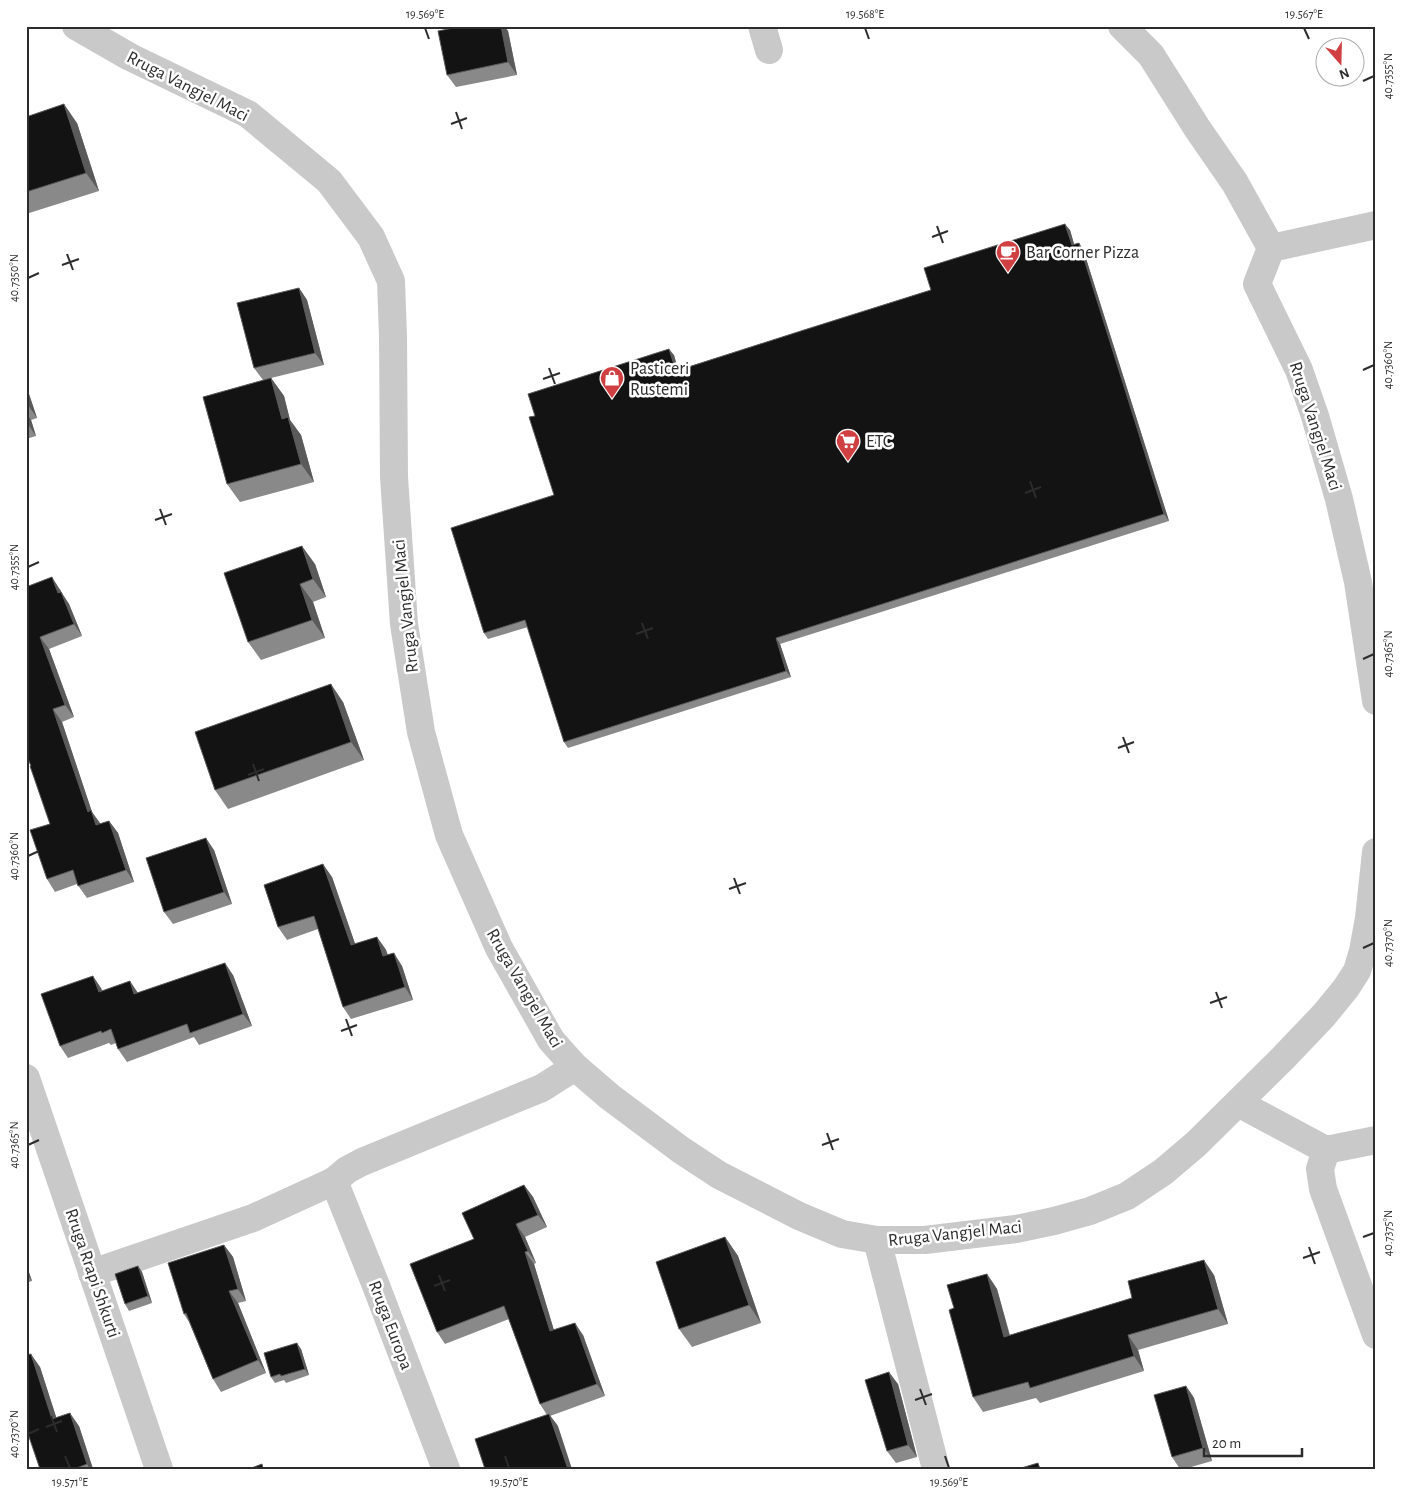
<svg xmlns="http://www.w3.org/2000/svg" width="1402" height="1495" viewBox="0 0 1402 1495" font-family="'Alegreya Sans',sans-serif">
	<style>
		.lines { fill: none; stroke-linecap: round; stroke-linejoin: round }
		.minor { stroke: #c9c9c9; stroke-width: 28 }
		.wall { fill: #898989 }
		.shaded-wall { fill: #5a5a5a }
		.building { fill: #131313; stroke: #5a5a5a }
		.ticks { fill: none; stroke: #2c2c2c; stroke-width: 2 }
		.labels { text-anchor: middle; stroke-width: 5; stroke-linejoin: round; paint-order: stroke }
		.street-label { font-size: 18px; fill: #2c2c2c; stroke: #fff }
		.poi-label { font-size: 18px; fill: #2c2c2c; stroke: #fff; text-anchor: start }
		.neatline { fill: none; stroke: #2c2c2c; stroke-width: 2 }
		.ticks-label { font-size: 12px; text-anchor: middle; fill: #2c2c2c }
	</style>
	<rect width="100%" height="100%" fill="#fff"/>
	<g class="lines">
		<g class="minor">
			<polyline points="76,26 130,57 248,114 329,181 371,237 391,281 393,337 394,477 404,624 421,732 449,835 499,948 551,1040 575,1067 610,1097 681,1150 719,1175 799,1216 842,1234 877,1240 925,1240 1016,1229 1054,1221 1090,1211 1127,1196 1163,1172 1196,1144 1283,1058 1324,1015 1346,988 1357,971 1363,951 1369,918 1376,852"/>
			<polyline points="762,26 769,50"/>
			<polyline points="1122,26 1151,55 1197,128 1235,183 1271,248 1257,284 1299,370 1315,416 1339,499 1358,582 1376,701"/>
			<polyline points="1271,248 1376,225"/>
			<polyline points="26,1078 159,1469"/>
			<polyline points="1238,1103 1326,1150"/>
			<polyline points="1376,1140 1326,1150 1320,1169 1323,1189 1376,1335"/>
			<polyline points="334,1181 375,1283 446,1469"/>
			<polyline points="877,1240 936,1469"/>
			<polyline points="92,1273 253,1218 334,1181 347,1170 362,1162 542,1088 575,1067"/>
		</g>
	</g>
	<g class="wall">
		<polygon points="464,26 504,26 508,31 517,75 456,87 447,75"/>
		<polygon points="26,117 77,123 99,191 26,214"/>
		<polygon points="1070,230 1074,244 1083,249 1169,521 780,644 791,677 568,748 564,742 528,627 488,639 484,633 554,495 535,416 674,355 678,370 931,290"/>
		<polygon points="299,288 307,300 324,365 271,378 284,396 290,420 301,435 314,482 240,502 227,484 263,380 254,368"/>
		<polygon points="26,389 28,391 37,418 31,420 36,436 26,439"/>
		<polygon points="315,564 326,597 313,602 325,638 261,660 248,642"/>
		<polygon points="26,587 60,589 62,595 69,604 82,636 49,649 74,717 62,722 92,812 100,824 109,821 118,833 134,882 87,898 77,884 55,892 47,879 50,824 31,766"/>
		<polygon points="343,702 364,760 228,809 215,790"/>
		<polygon points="214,850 232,904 173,924 164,912"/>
		<polygon points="332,877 355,944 377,937 386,950 388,955 402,966 413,1000 351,1019 343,1007 318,929 287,940 278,927"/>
		<polygon points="233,975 252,1026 199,1045 194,1037 127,1062 118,1049 116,1043 111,1045 109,1043 68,1058 60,1046 101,988 102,991 138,993"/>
		<polygon points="524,1185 533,1197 547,1227 525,1237 536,1263 534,1264 554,1330 583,1335 605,1396 550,1416 558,1426 547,1415 540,1404 509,1319 445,1344 437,1332 474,1239"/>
		<polygon points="725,1237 738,1256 761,1323 692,1347 679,1329"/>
		<polygon points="224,1245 233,1257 246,1301 238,1303 266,1373 221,1392 213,1379 189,1322 184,1314"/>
		<polygon points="26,1264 32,1281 26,1283"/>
		<polygon points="138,1266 142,1272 152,1303 129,1311 125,1304"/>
		<polygon points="987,1274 997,1289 1010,1335 1214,1275 1228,1324 1138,1350 1144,1371 1040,1403 1036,1398 983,1412 973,1397 954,1308"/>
		<polygon points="301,1349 309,1375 286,1383 284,1380 275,1383 271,1377"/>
		<polygon points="26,1355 40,1367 56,1417 79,1426 93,1469 40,1469 29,1435 26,1436"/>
		<polygon points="898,1384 917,1457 896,1463 887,1451"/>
		<polygon points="1186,1386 1194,1398 1212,1461 1184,1469 1180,1469 1172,1457"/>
	</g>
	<g class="shaded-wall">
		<polygon points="501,26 504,26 508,31 517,75 508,62"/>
		<polygon points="64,104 77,123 99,191 86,173"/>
		<polygon points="1065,224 1070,230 1076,251 1072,245"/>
		<polygon points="1079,243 1083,249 1169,521 1164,514"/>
		<polygon points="299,288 307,300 324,365 315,353"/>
		<polygon points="669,349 674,355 680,377 676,371"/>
		<polygon points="271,378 284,396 290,420 301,435 314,482 301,464 282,419"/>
		<polygon points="26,389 28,391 37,418 28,405 26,400"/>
		<polygon points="26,413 31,420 36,436 27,423 26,420"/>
		<polygon points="302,546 315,564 326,597 313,579"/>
		<polygon points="52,577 69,604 82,636 74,624 58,593"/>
		<polygon points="300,584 313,602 325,638 312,620"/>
		<polygon points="40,637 49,649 74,717 65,705"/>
		<polygon points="776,638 780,644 791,677 786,671"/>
		<polygon points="331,684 343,702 364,760 351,742"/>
		<polygon points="53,709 62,722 92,812 100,823 105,837 88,812"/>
		<polygon points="109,821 118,833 134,882 126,870"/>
		<polygon points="206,838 214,850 232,904 224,892"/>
		<polygon points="323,864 332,877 360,958 351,945"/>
		<polygon points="377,937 386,950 392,969 383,956"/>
		<polygon points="394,953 402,966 413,1000 405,987"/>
		<polygon points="225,963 233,975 252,1026 243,1014"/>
		<polygon points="93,976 101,988 107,1005 99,992"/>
		<polygon points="130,981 138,993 134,994"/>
		<polygon points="524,1185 533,1197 547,1227 538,1215"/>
		<polygon points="516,1224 525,1237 536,1263 528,1251"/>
		<polygon points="725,1237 738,1256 761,1323 749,1305"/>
		<polygon points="224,1245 233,1257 246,1301 238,1289"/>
		<polygon points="525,1252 534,1264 558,1344 550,1331"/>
		<polygon points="1204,1260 1214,1275 1228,1324 1218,1309"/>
		<polygon points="26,1264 32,1281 26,1273"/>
		<polygon points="138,1266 142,1272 152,1303 148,1296"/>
		<polygon points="987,1274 997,1289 1014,1352 1004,1337"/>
		<polygon points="229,1291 238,1303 266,1373 258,1360"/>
		<polygon points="575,1323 583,1335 605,1396 597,1384"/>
		<polygon points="1128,1335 1138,1350 1144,1371 1134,1356"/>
		<polygon points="297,1343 301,1349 309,1375 305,1369"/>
		<polygon points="31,1354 40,1367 61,1432 52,1419"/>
		<polygon points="889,1372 898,1384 917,1457 908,1445"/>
		<polygon points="1186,1386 1194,1398 1212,1461 1203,1448"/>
		<polygon points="70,1413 79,1426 93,1469 90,1469 87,1464"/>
		<polygon points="549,1414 558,1426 572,1469 568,1469"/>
	</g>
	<g class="building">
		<polygon points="464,26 501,26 508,62 447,75 438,31"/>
		<polygon points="64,104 86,173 26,192 26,117"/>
		<polygon points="1065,224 1072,245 1079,243 1164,514 776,638 786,671 564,742 525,620 484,633 451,528 554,495 529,417 535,416 528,394 669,349 676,371 804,330 931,290 924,268"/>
		<polygon points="299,288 315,353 254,368 237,303"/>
		<polygon points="271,378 282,419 288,417 301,464 227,484 203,397"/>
		<polygon points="302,546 313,579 300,584 312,620 248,642 224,573"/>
		<polygon points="52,577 58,593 61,592 74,624 40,637 65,705 53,709 88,812 91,810 96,825 109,821 126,870 78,886 73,870 47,879 30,830 50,824 30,766 31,766 26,754 26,587"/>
		<polygon points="331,684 351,742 215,790 195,732"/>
		<polygon points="206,838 224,892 164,912 146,858"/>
		<polygon points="323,864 351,945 377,937 383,956 394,953 405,987 343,1007 314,916 278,927 264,885"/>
		<polygon points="225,963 243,1014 190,1033 187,1024 118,1049 111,1029 102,1033 101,1031 60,1046 41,994 93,976 99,992 130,981 134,994"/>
		<polygon points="524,1185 538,1215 516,1224 528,1251 525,1252 550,1331 575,1323 597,1384 540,1404 504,1306 437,1332 410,1264 474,1239 462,1213"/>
		<polygon points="725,1237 749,1305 679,1329 656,1262"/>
		<polygon points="224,1245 238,1289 229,1291 258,1360 213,1379 186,1313 184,1314 168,1263"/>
		<polygon points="1204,1260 1218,1309 1128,1335 1134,1356 1030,1388 1028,1382 973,1397 949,1310 954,1308 947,1285 987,1274 1004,1337 1132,1298 1128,1281"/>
		<polygon points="138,1266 148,1296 125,1304 115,1274"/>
		<polygon points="297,1343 305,1369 281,1376 280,1374 271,1377 264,1353"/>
		<polygon points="31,1354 52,1419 70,1413 87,1464 74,1469 40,1469 26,1428 26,1355"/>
		<polygon points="889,1372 908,1445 887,1451 865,1380"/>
		<polygon points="1186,1386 1203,1448 1172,1457 1154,1395"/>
		<polygon points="549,1414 568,1469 485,1469 475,1439"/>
		<polygon points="1038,1463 1040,1469 1018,1469"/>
		<polygon points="262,1464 263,1469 249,1469"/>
	</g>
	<path class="ticks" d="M425,28L429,39M865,28L869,39M1304,28L1309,39M1363,81L1374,76M456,112L462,129M451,124L467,118M937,226L943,243M932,237L948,231M67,254L73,270M62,265L79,259M28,278L39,273M549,368L555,384M1363,370L1374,365M543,379L560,373M1030,481L1036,498M1025,493L1041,487M160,509L166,525M155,520L172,514M28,567L39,562M642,623L648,639M636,634L653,628M1363,659L1374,654M1123,737L1129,753M1118,748L1134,742M253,764L259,781M248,775L264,769M28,856L39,851M734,878L740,894M729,889L746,883M1363,948L1374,943M1216,992L1222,1008M1210,1003L1227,997M346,1019L352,1036M341,1031L357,1025M827,1133L833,1150M28,1145L39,1140M822,1145L839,1139M1363,1237L1374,1233M1309,1247L1315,1264M1303,1258L1320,1252M439,1275L445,1291M434,1286L450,1280M920,1389L926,1405M915,1400L932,1394M51,1416L57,1432M46,1427L62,1421M28,1434L39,1429M65,1456L70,1468M505,1456L509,1468M945,1456L949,1468"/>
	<defs>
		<g id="cafe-pin" transform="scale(1.25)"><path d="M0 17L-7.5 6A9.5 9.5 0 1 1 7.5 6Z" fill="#d04043" stroke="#fff"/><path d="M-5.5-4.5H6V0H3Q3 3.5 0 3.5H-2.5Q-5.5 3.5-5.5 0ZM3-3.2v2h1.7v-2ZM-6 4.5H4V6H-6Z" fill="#fff"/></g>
		<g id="shop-pin" transform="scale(1.25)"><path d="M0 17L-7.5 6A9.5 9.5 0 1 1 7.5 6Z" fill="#d04043" stroke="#fff"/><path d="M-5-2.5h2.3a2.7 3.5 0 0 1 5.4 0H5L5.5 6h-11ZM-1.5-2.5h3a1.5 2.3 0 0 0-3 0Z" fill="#fff"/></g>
		<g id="supermarket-pin" transform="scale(1.25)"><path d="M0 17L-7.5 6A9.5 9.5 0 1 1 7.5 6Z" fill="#d04043" stroke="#fff"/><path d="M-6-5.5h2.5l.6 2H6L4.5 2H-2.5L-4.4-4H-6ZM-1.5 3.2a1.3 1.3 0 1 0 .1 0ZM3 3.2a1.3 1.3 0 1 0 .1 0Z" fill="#fff"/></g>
	</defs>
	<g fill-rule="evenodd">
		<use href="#cafe-pin" x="1008" y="252"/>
		<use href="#shop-pin" x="612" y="378"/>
		<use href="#supermarket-pin" x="848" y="441"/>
	</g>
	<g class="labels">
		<g class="street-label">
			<text transform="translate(188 86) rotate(27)" y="6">Rruga Vangjel Maci</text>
			<text transform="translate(1316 426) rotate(72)" y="6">Rruga Vangjel Maci</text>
			<text transform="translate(405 606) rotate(-96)" y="6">Rruga Vangjel Maci</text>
			<text transform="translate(525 988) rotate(60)" y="6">Rruga Vangjel Maci</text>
			<text transform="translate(955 1233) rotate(-6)" y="6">Rruga Vangjel Maci</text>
			<text transform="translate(93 1273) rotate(71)" y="6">Rruga Rrapi Shkurti</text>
			<text transform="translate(391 1325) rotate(69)" y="6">Rruga Europa</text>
		</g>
		<g class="poi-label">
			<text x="1026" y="258">Bar Corner Pizza</text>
			<text x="630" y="374">Pasticeri<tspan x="630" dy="21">Rustemi</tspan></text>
			<text x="866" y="447">ETC</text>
		</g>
	</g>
	<rect width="1402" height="1495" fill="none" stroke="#ffffff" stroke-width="55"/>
	<g transform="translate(1340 62) rotate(160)"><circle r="24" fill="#ffffff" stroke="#ababab"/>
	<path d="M0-4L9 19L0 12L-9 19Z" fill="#d04043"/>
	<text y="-8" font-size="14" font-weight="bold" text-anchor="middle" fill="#2c2c2c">N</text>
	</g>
	<path d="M1204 1448v8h98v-8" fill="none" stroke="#2c2c2c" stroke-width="2.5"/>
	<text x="1212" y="1448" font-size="15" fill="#2c2c2c" stroke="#ffffff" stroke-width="4" paint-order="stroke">20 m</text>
	<rect x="28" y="28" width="1346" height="1440" class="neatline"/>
	<g class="ticks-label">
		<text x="425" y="18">19.569°E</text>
		<text x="865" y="18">19.568°E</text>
		<text x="1304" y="18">19.567°E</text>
		<text transform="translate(1388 76) rotate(-90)" y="4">40.7355°N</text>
		<text transform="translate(14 278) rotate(-90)" y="4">40.7350°N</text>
		<text transform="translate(1388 365) rotate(-90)" y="4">40.7360°N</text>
		<text transform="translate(14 567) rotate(-90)" y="4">40.7355°N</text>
		<text transform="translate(1388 654) rotate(-90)" y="4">40.7365°N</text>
		<text transform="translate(14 856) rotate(-90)" y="4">40.7360°N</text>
		<text transform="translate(1388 943) rotate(-90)" y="4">40.7370°N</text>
		<text transform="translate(14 1145) rotate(-90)" y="4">40.7365°N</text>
		<text transform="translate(1388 1233) rotate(-90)" y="4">40.7375°N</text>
		<text transform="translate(14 1434) rotate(-90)" y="4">40.7370°N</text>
		<text x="70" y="1486">19.571°E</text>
		<text x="509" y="1486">19.570°E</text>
		<text x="949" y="1486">19.569°E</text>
	</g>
</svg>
